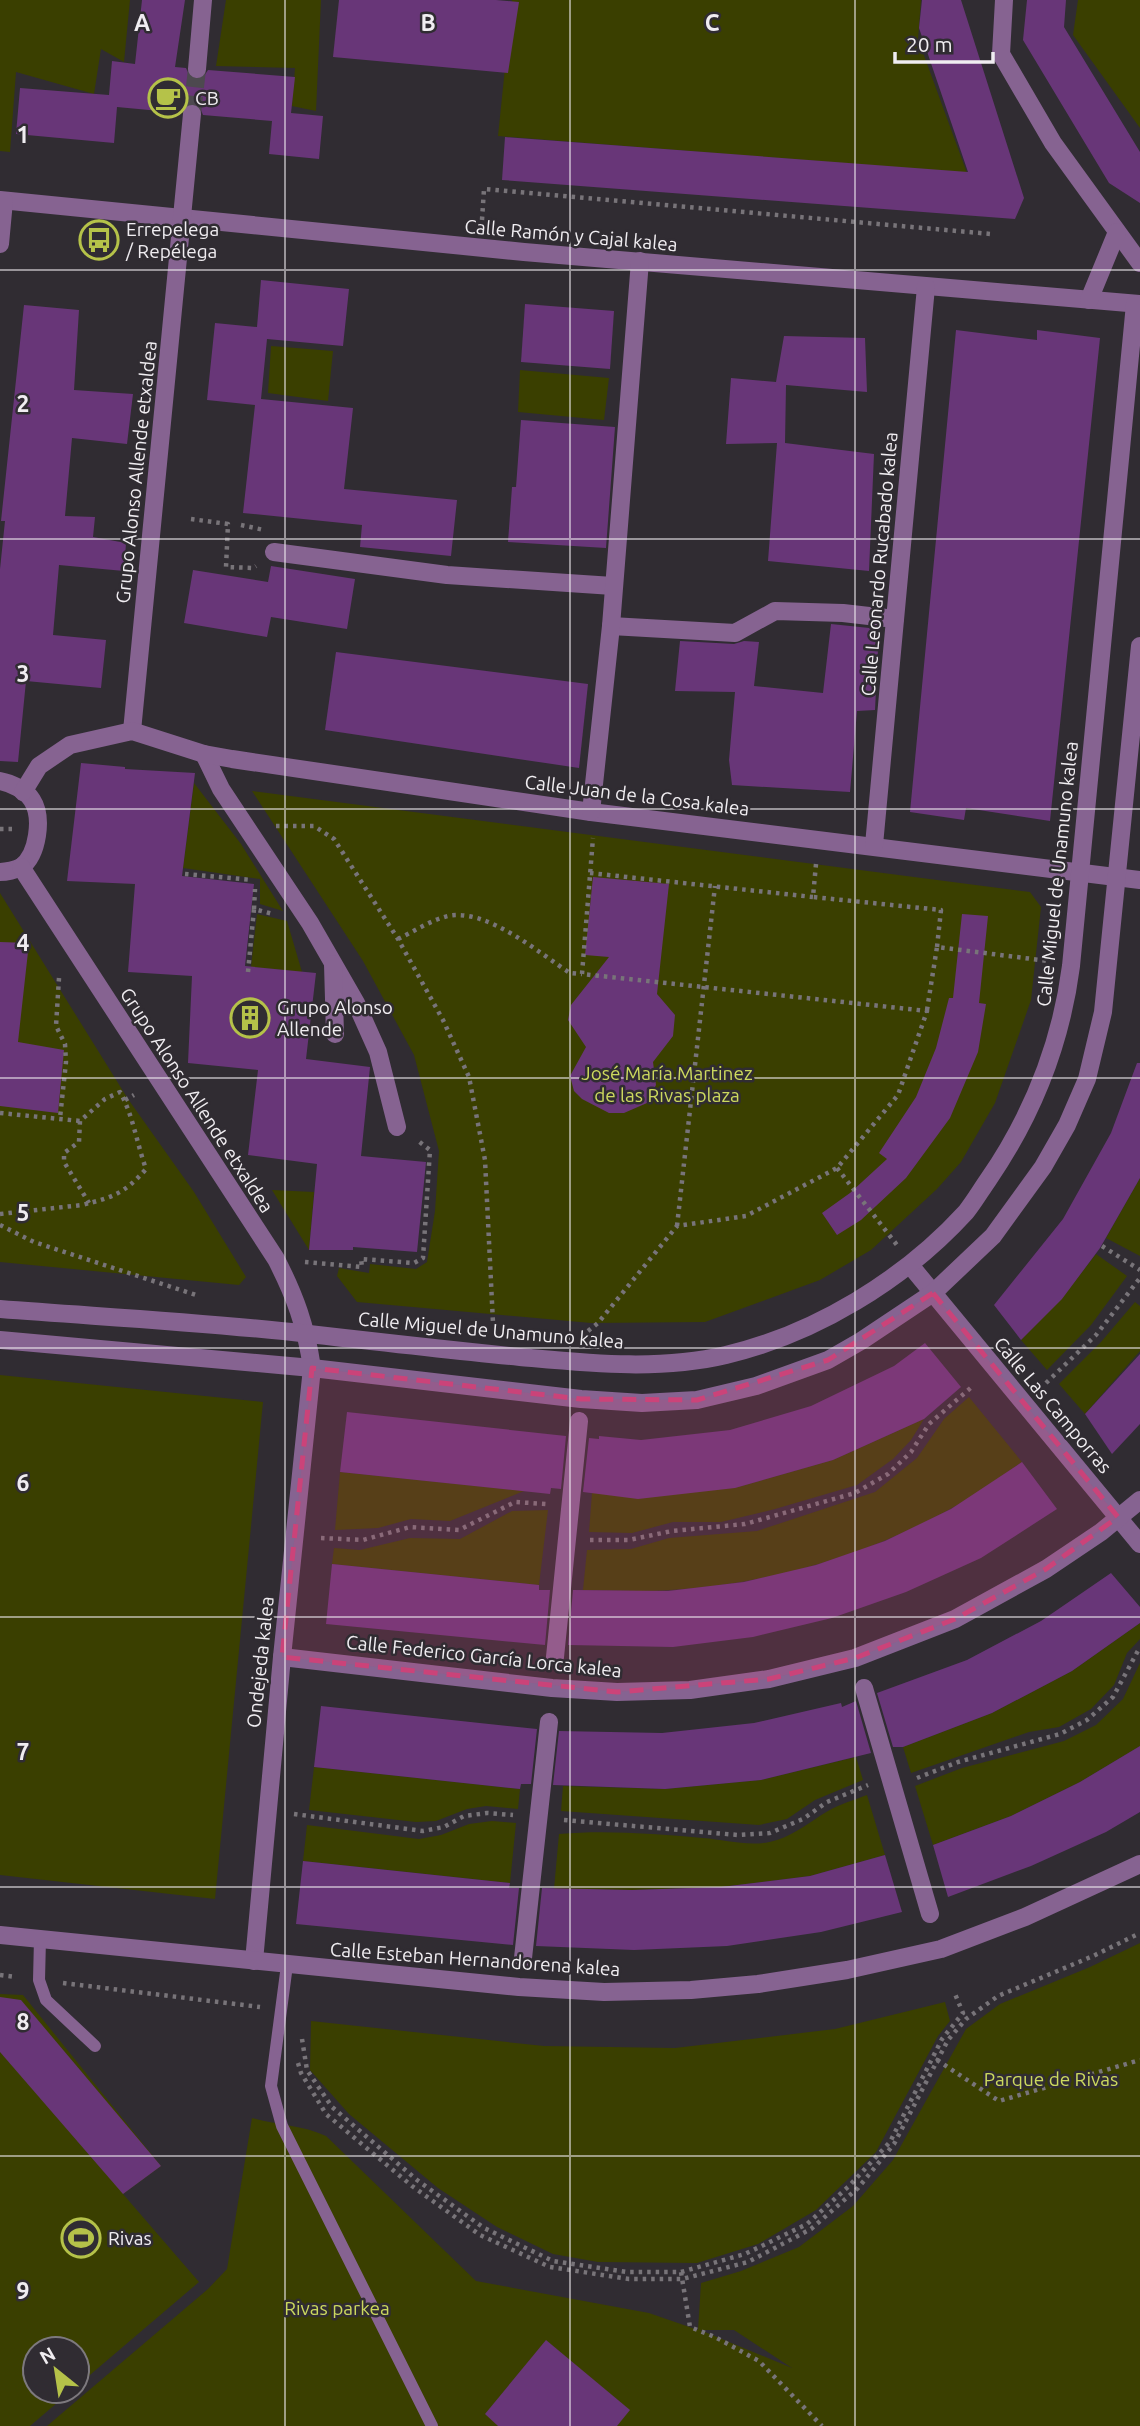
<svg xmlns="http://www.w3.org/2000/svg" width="1140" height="2426" viewBox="0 0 1140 2426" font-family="Ubuntu,sans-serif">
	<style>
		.green { fill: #3a3f00; fill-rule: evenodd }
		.building { fill: #683678 }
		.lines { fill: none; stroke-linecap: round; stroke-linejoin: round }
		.street-tunnel { stroke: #4d494f; stroke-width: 18; stroke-dasharray: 18 9; stroke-linecap: butt }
		.path { stroke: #787479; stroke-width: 4.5; stroke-dasharray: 3.5 5; stroke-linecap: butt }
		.lane { stroke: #866391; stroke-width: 12 }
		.street { stroke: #866391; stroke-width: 18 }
		.marked { fill: #cb4379; fill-opacity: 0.2; stroke: #cb4379; stroke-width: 5; stroke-dasharray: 14 9; stroke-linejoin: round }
		.grid { fill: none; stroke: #f0edf1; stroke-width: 2; stroke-opacity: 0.55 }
		.labels { text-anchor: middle; stroke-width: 5; stroke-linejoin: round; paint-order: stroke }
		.poi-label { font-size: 19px; fill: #f0edf1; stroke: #302c32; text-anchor: start }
		.street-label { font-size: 19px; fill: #f0edf1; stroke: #302c32 }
		.park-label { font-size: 19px; fill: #ccd95e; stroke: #302c32 }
		.grid-label { font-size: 23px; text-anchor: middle; font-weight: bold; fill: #f0edf1; stroke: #302c32; stroke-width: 5; stroke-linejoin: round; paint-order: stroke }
	</style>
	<rect width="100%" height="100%" fill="#302c32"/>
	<g class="green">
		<polygon points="0,0 130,0 124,62 101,49 94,94 16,72 10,152 0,151"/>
		<polygon points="226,0 321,0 316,111 292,106 295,68 216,66"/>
		<polygon points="512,0 921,0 918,39 967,173 498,136"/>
		<polygon points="1078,0 1140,0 1140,128 1073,35"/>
		<polygon points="271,346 333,351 328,401 268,393"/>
		<polygon points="520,370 609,378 604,420 518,412"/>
		<polygon points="194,783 241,844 283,911 260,904 260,879 183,868"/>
		<polygon points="252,791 1030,892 1041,907 1031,1000 995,1103 961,1162 937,1189 871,1250 820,1280 705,1322 591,1323 357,1302 337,1276 339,1268 369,1273 370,1264 416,1269 427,1262 435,1211 439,1151 414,1055 363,961"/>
		<polygon points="0,893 128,1099 194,1192 246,1277 239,1285 0,1262"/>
		<polygon points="257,914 287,921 302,972 251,967"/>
		<polygon points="1140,1178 1140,1256 1106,1238"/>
		<polygon points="272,1190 314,1192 309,1250"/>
		<polygon points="1096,1254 1127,1276 1091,1325 1047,1370 1021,1340 1061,1299"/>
		<polygon points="1135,1302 1140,1306 1140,1351 1085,1414 1059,1384 1101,1342"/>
		<polygon points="0,1375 263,1402 215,1899 0,1875"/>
		<path d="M969,1397L1022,1462C998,1478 975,1496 950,1509C864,1557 767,1584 669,1590C640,1592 611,1590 583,1590L587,1550L631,1549L669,1538L757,1531L875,1492L917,1458L944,1419Z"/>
		<polygon points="924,1419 911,1440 893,1459 857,1485 775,1509 721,1522 673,1522 632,1533 589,1532 592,1493 735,1488 833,1460"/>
		<polygon points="340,1472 524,1491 450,1521 411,1519 378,1528 335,1530"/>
		<polygon points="548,1510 539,1585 332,1564 334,1548 360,1550 410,1538 460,1539 512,1511"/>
		<polygon points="1140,1623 1140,1639 1127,1653 1114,1685 1091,1709 1059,1727 1029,1732 911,1773 903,1747 992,1713 1072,1671"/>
		<polygon points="1140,1663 1140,1746 1080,1782 1011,1816 933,1845 915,1786 962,1768 1064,1741 1096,1725 1123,1699"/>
		<polygon points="856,1757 863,1780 815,1800 787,1819 759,1825 561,1811 563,1786 665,1789 761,1780"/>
		<polygon points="314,1767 520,1789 518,1809 486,1806 467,1809 436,1821 416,1822 309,1810"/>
		<path d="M867,1795L885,1855L810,1876L721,1887L632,1890L554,1889L559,1834C607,1830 655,1834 703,1838C727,1840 753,1848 777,1840C796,1834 811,1821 828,1811C840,1804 854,1800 867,1795Z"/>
		<polygon points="492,1821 516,1823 510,1883 303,1861 307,1825 419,1839 441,1835 469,1824"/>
		<path d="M1140,1943V2426H47L208,2289L227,2269L252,2118C277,2125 302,2125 326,2136L476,2281L649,2313L698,2330L701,2283L741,2271L799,2247L853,2206L893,2160L966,2029L1000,2004L1090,1967ZM700,2330H734L792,2368Z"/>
		<polygon points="0,1994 23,1995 161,2166 123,2194 199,2282 77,2386 77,2349 35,2349 35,2391 71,2391 30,2426 0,2426"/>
		<polygon points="945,2002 950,2021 938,2036 876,2152 816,2210 758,2244 697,2263 598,2262 553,2254 497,2227 438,2188 349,2114 310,2070 311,2021 544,2046 675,2048 835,2029"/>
	</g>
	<g class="building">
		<polygon points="142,0 185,0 175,67 186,68 191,79 202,79 208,70 295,77 291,113 323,116 319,159 269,154 272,121 203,115 199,105 192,103 183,107 181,113 117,107 114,143 16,134 20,88 109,95 112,61 135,64"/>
		<polygon points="339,0 496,0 519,2 508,73 333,57"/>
		<polygon points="922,0 961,0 1024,198 1015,219 502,180 505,137 968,172 919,28"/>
		<polygon points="1027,0 1066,0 1064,27 1140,152 1140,203 1109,183 1023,40"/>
		<polygon points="261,280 349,289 343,346 267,339 261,399 353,408 344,489 457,500 451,556 360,547 362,525 243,513 255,405 207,400 215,323 257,327"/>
		<polygon points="525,304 614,311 610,369 521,362"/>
		<polygon points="24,305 79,310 74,390 133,394 127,444 72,438 65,516 95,517 93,537 126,543 124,571 59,565 53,635 106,640 101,688 26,681 18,762 0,761 0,569 5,521 1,521"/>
		<polygon points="956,330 1037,340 1037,330 1100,338 1050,821 966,808 964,820 910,812"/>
		<polygon points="784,336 865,338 867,392 786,385 785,443 874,454 869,571 768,561 777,443 726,444 731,378 776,382"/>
		<polygon points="521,420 615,427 606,548 508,542 512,487 516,487"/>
		<polygon points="271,566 355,579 347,629 271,617 267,637 184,623 193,570 268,582"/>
		<polygon points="831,624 879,629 875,710 857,711 850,792 732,785 729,760 735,692 675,691 680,641 734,644 744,641 759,642 754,686 823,693"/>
		<polygon points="336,652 588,684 579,768 325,730"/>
		<polygon points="81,763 125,767 125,769 195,773 182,876 254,884 245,966 316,973 306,1059 370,1067 361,1156 426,1162 417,1252 353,1247 353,1250 309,1250 317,1164 248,1155 258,1070 188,1063 192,976 128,972 135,884 67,881"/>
		<polygon points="593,877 669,884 657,994 675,1015 673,1036 653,1062 656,1085 647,1103 624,1113 609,1113 582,1099 574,1091 570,1076 586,1047 568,1020 571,1005 609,957 585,955"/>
		<polygon points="962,914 988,916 979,1003 986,1004 978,1052 950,1118 906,1178 861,1220 837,1235 822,1213 850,1193 887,1159 879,1153 916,1097 936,1048 949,998 953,998"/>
		<polygon points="0,942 29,943 18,1042 64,1050 58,1113 0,1106"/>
		<polygon points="1137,1063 1140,1063 1140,1178 1100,1248 1062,1299 1021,1340 994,1305 1063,1219 1111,1133"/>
		<polygon points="925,1343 961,1387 924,1419 833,1460 735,1488 638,1499 583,1492 589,1438 599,1439 599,1436 641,1440 730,1430 811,1406 894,1366"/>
		<polygon points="1140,1354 1140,1424 1112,1454 1085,1414"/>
		<polygon points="347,1412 566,1436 561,1489 551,1488 550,1494 340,1472"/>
		<polygon points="1022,1462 1057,1509 981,1558 906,1592 832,1618 753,1637 673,1647 568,1645 573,1590 668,1591 744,1582 816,1565 885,1541 951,1509"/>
		<polygon points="332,1564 539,1585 539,1590 550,1590 545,1645 326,1624"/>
		<polygon points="1111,1573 1140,1607 1140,1623 1072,1671 992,1713 903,1747 893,1747 877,1693 967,1660 1041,1621"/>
		<polygon points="856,1701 871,1753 761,1780 665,1789 553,1785 559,1731 662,1733 754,1723 841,1703 842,1707"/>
		<polygon points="321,1706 537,1729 531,1784 521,1784 520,1789 314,1767"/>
		<polygon points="1140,1746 1140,1812 1106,1832 1031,1866 948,1897 933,1845 1011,1816 1080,1782"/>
		<polygon points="885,1855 902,1912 821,1932 727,1946 634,1950 536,1946 542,1888 632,1890 721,1887 810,1876"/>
		<polygon points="303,1861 510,1883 509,1888 519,1888 513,1945 296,1924"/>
		<polygon points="0,1997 21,2000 161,2166 123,2194 0,2052"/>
		<polygon points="546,2340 630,2410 617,2426 498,2426 485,2414"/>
	</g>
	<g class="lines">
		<polyline class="street-tunnel" points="192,114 197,69"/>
		<g class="path">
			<polyline points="482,220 484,189 991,234"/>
			<polyline points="191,519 228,524 226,567 253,568 256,566"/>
			<polyline points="241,525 264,530"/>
			<polyline points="276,826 314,826 334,839 398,939 443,1020 469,1077 485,1160 493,1323"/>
			<polyline points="0,829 14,829"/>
			<polyline points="816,864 813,897 941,910 937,947"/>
			<polyline points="590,873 813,897"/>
			<polyline points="185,874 252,880"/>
			<polyline points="254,909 255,889"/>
			<path d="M398,939C413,932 431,920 448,916C487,908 539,953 570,973L582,974"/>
			<polyline points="248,972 254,909 273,914"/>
			<polyline points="59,978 56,1026 65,1044 66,1062 60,1118"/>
			<polyline points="927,1010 937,947 1048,961"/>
			<polyline points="125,1100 134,1095"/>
			<polyline points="0,1113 80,1121"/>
			<polyline points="837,1168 897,1245"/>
			<path d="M0,1214L82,1205C113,1197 124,1194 146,1169C137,1144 133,1115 120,1092L105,1099L80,1121L79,1142L64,1153V1162L89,1203"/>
			<polyline points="0,1225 34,1242 199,1296"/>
			<polyline points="677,1226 715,886"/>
			<polyline points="1102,1246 1140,1270"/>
			<polyline points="305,1262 362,1267 361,1259 414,1263 423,1258 430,1150 417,1140"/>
			<polyline points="588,1331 598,1323 677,1226 746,1216 837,1168 898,1095 927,1011 582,974 593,838"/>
			<polyline points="1046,1383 1096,1335 1140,1278"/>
			<polyline points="321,1538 363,1540 410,1527 459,1530 515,1502 546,1504"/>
			<polyline points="590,1540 629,1540 672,1531 745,1524 855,1493 888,1474 911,1452 929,1424 974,1385"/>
			<polyline points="917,1778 958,1762 1060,1734 1087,1720 1113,1697 1140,1647"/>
			<polyline points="294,1814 423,1831 444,1827 464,1816 487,1813 513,1815"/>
			<polyline points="564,1820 738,1835 770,1833 803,1819 827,1802 868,1785"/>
			<polyline points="0,1975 16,1977"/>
			<polyline points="63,1983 260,2007"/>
			<polyline points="302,2039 307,2070 332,2107 417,2180 484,2228 553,2261 627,2272 681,2272 690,2327 715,2337 759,2361 822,2426"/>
			<polyline points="937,2060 999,2101 1140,2060"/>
			<polyline points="298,2063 301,2073 326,2114 412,2186 480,2235 550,2267 629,2279 682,2279 748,2262 811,2229 858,2188 894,2144 948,2040 966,2019 998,1996 1093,1956 1140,1933"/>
			<polyline points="681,2272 745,2254 807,2224 849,2186 890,2142 942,2039 963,2013 955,1994"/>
		</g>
		<g class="lane">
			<polyline points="40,1939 39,1980 46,2000 95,2046"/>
			<polyline points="287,1965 271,2086 282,2126 432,2426"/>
		</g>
		<g class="street">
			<polyline points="1004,0 1001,54 1053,143 1140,263"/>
			<polyline points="197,69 203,0"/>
			<polyline points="0,200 524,252 1140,304"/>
			<polyline points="0,244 4,201"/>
			<polyline points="1089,300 1117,232"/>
			<polyline points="274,552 447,575 613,586"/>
			<polyline points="611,626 735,633 775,611 843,613 895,619"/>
			<polyline points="132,731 192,114"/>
			<polyline points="204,754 221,789 310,923 356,1003 378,1052 397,1127"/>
			<path d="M0,781C11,783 26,790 32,800C43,817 38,855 21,867C16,870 6,872 0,872"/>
			<polyline points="23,792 39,766 70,745 132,731 204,754 232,759 591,812 1140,880"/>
			<polyline points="591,812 611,626 640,261"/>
			<polyline points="874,845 926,287"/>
			<path d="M21,867L276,1259C295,1296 306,1326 312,1368L282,1657L254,1961"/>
			<polyline points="333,964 335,1034"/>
			<polyline points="910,1265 1140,1544"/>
			<path d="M0,1309C103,1317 206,1322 309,1334C379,1342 449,1350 520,1357C587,1363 659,1371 726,1355C815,1334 904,1280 966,1212C974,1202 981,1190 988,1180C1032,1116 1061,1043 1071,966L1135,304"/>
			<polyline points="0,1340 312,1368 581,1399 642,1403 697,1400 756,1386 828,1360 861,1341 933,1293 993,1236 1043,1167 1067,1125 1087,1079 1103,1012 1140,646"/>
			<polyline points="282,1657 552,1688 617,1692 690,1690 769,1679 855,1658 955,1619 1046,1569 1101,1532 1140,1500"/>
			<polyline points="555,1657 579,1421"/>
			<polyline points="864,1688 930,1914"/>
			<polyline points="0,1935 519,1987 604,1992 691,1990 758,1984 847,1970 941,1949 1025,1917 1140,1864"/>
			<polyline points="523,1958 549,1722"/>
		</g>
	</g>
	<path class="marked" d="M933,1293L1118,1517L1046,1569L955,1619L855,1658L769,1679L617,1692L282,1657L312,1368L581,1399L697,1400L828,1360Z"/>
	<path class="grid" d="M285,0V2426M570,0V2426M855,0V2426M0,270H1140M0,539H1140M0,809H1140M0,1078H1140M0,1348H1140M0,1617H1140M0,1887H1140M0,2156H1140"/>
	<defs>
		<g id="cafe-ring" transform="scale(2.0125)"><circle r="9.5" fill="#302c32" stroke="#b5c249" stroke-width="1.5"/><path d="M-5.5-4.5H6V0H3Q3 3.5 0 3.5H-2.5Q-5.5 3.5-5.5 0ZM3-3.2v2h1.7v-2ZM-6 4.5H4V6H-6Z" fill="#b5c249"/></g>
		<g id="bus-ring" transform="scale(2.0125)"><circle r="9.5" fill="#302c32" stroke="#b5c249" stroke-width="1.5"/><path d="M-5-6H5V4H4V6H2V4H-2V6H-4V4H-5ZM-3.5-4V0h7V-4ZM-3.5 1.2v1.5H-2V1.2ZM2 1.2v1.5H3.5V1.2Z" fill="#b5c249"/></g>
		<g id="building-ring" transform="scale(2.0125)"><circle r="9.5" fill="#302c32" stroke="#b5c249" stroke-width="1.5"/><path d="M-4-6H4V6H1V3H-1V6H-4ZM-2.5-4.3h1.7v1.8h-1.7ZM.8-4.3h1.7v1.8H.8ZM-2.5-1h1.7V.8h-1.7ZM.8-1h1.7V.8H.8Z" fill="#b5c249"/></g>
		<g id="stadium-ring" transform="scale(2.0125)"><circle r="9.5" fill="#302c32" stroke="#b5c249" stroke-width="1.5"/><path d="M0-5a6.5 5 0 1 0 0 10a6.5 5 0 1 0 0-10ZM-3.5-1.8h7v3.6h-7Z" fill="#b5c249"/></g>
	</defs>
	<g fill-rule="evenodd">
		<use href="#cafe-ring" x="168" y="98"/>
		<use href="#bus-ring" x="99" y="240"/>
		<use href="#building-ring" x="250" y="1018"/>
		<use href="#stadium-ring" x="81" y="2238"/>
	</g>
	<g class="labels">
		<g class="poi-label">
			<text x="195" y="105">CB</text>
			<text x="126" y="236">Errepelega<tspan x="126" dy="22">/ Repélega</tspan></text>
			<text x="277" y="1014">Grupo Alonso<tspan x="277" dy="22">Allende</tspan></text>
			<text x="108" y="2245">Rivas</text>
		</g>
		<g class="street-label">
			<text transform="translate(571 235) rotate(5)" y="7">Calle Ramón y Cajal kalea</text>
			<text transform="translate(136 472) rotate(-84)" y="7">Grupo Alonso Allende etxaldea</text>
			<text transform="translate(879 564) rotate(-85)" y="7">Calle Leonardo Rucabado kalea</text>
			<text transform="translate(637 795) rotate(7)" y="7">Calle Juan de la Cosa kalea</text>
			<text transform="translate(1057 874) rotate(-84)" y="7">Calle Miguel de Unamuno kalea</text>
			<text transform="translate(197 1100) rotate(57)" y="7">Grupo Alonso Allende etxaldea</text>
			<text transform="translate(491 1330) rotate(5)" y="7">Calle Miguel de Unamuno kalea</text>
			<text transform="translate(1053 1405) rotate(50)" y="7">Calle Las Camporras</text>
			<text transform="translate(484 1656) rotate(6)" y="7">Calle Federico García Lorca kalea</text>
			<text transform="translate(260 1662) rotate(-84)" y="7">Ondejeda kalea</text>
			<text transform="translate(475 1959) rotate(4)" y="7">Calle Esteban Hernandorena kalea</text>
		</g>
		<g class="park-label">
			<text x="667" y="1080">José María Martinez<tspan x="667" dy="22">de las Rivas plaza</tspan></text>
			<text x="1051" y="2086">Parque de Rivas</text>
			<text x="337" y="2315">Rivas parkea</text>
		</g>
	</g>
	<g class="grid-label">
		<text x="142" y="31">A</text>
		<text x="428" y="31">B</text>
		<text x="712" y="31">C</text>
		<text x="23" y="143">1</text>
		<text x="23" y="412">2</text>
		<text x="23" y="682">3</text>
		<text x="23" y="951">4</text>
		<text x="23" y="1221">5</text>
		<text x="23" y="1491">6</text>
		<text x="23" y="1760">7</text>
		<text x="23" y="2030">8</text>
		<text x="23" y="2299">9</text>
	</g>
	<g transform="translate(56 2370) rotate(330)"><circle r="33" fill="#302c32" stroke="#7d797e" stroke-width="2"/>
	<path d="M0-5L12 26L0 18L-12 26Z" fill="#b5c249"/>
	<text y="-10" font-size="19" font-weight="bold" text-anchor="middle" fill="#f0edf1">N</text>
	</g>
	<path d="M895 52v10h98v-10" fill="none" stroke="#f0edf1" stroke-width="3.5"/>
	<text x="906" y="52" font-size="21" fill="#f0edf1" stroke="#302c32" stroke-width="5" paint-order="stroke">20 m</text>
</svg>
